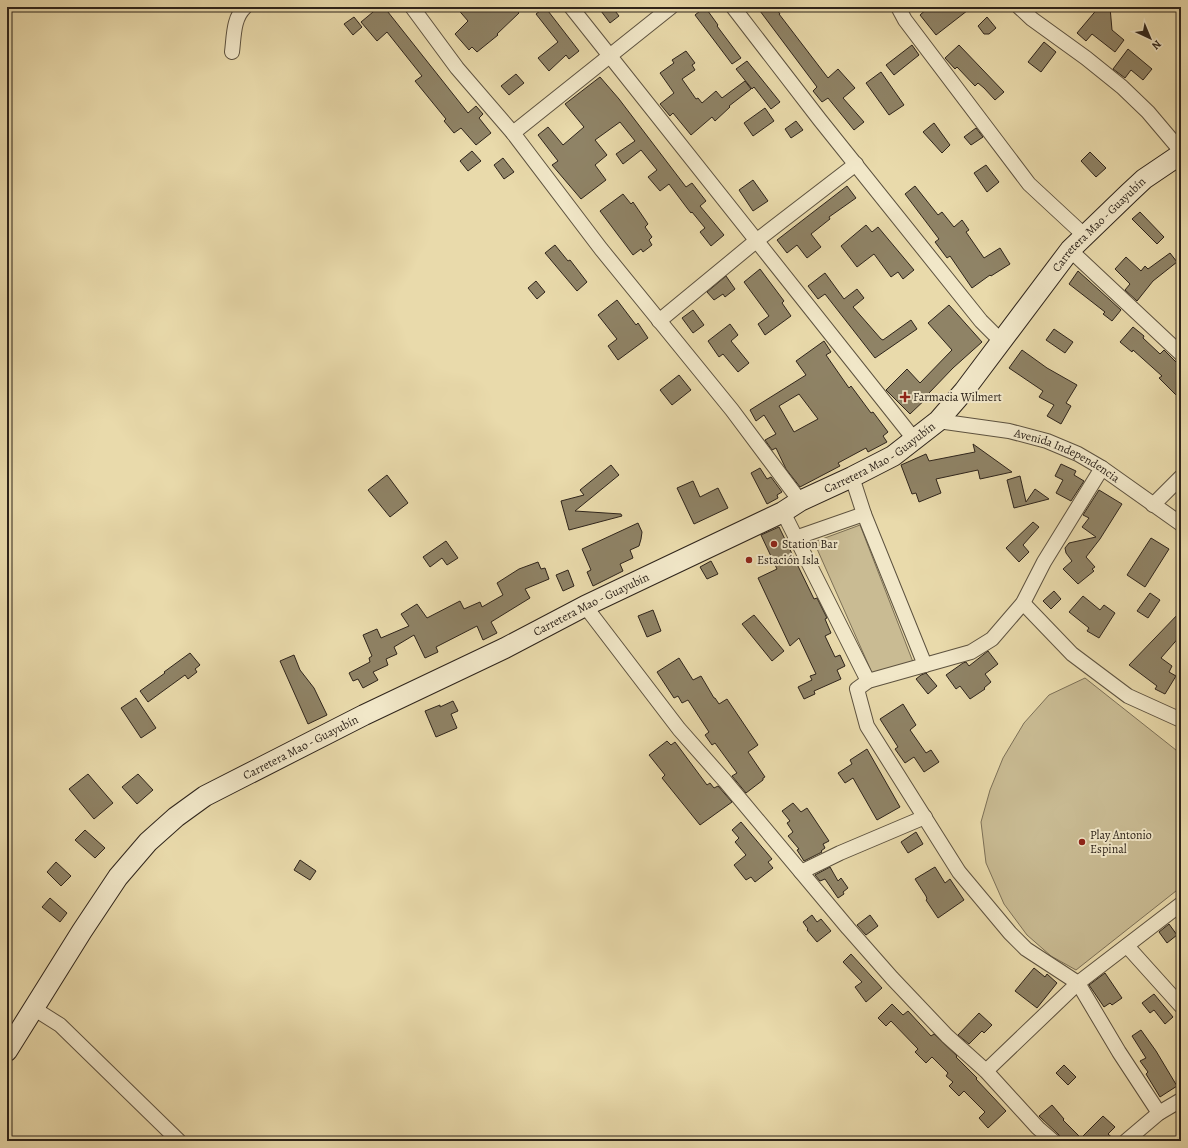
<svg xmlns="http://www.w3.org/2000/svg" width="1188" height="1148" viewBox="0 0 1188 1148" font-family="Alegreya,serif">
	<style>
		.green { fill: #c9bb93; stroke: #7c7057 }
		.building { fill: #8f8366; stroke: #2e241b; fill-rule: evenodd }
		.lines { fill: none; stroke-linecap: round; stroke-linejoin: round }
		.street-casing { stroke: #5d523f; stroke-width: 16 }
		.secondary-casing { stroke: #2e241b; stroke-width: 22 }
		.street { stroke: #f1e7c8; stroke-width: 14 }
		.secondary { stroke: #f1e7c8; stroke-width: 20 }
		.poi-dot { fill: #8f2418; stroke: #f1e7c8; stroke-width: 1.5 }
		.labels { text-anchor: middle; stroke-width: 4; stroke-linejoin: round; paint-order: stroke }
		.street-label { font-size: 12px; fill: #2e241b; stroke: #f1e7c8 }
		.poi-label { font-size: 12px; fill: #2e241b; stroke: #f1e7c8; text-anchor: start }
	</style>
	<rect width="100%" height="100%" fill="#e9daab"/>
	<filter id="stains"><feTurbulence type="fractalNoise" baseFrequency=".005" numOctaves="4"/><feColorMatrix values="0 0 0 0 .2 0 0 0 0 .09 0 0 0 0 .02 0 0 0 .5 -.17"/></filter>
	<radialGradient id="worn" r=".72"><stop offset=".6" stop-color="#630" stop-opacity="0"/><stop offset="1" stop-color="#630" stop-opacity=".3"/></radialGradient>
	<g class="green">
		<polygon points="860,525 913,662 873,675 814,542"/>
		<polygon points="1085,678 1181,754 1181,887 1076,970 1051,956 1027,935 1004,904 986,863 981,822 990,790 1003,758 1024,723 1049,695"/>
	</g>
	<g class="building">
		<polygon points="379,7 384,7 468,113 476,106 483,114 479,118 491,133 476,145 461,128 454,133 444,121 446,119 415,81 422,76 387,32 377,41 361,22"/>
		<polygon points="456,7 515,7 519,13 497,34 498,35 477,52 472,47 469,50 455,34 468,21"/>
		<polygon points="545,7 579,51 569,59 566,55 549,71 538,58 558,42 536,14"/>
		<polygon points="598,7 612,7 619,16 610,23"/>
		<polygon points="705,7 718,25 717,26 741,58 732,64 695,15"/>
		<polygon points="757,7 775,7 780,14 779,14 828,78 838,69 855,88 843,98 864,122 854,130 828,98 822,102 813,91 817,87"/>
		<polygon points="929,7 972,7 936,35 920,15"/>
		<polygon points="1099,7 1110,7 1112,30 1124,40 1115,52 1092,34 1086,41 1077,33"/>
		<polygon points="354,17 362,27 353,35 344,24"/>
		<polygon points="987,17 996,28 989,34 984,34 978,26"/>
		<polygon points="1044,42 1056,52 1041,72 1028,62"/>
		<polygon points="912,45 919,55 894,75 886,65"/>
		<polygon points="959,45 1004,92 995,100 984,88 978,83 975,86 957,67 955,69 945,58"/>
		<polygon points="1128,49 1152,69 1143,80 1131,70 1125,78 1113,69"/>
		<polygon points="686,51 695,63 692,65 695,70 682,79 696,99 698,98 702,103 716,91 722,98 745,81 751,89 729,106 730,107 715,121 712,117 691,135 673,113 670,116 660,104 674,93 660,73 674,63 672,60"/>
		<polygon points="747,61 780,102 771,109 754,87 752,89 736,69"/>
		<polygon points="881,72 904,105 889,115 866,83"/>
		<polygon points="516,74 524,83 509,95 501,86"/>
		<polygon points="600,77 619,99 686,187 692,183 706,201 700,206 724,235 711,246 700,232 705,228 692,212 691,213 687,208 669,184 660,191 648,177 657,170 641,150 623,164 616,154 635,141 620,122 595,140 607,155 595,165 606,180 581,199 552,165 558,161 538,135 548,127 563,145 584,127 565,104"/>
		<polygon points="765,108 774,121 753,136 744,123"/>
		<polygon points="796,121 803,130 791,138 785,129"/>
		<polygon points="934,123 950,145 942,153 923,132"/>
		<polygon points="976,128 983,137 971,145 964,137"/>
		<polygon points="472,151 481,161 468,171 460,161"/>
		<polygon points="1090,152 1106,168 1096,177 1081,161"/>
		<polygon points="503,158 514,172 504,179 494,165"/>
		<polygon points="986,165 999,182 987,192 974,173"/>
		<polygon points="753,180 768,201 753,211 739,190"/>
		<polygon points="847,186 856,198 829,217 830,219 811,234 821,247 807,258 797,245 787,253 777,240"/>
		<polygon points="915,186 938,215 942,212 954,227 962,220 969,230 966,232 984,258 1000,248 1010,264 991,276 990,275 972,288 950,256 947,258 935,242 939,239 905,194"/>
		<polygon points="623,194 631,204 633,202 648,224 645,227 652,237 649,240 652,245 643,252 641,249 633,255 600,211"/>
		<polygon points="1140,212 1164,237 1157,244 1132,219"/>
		<polygon points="866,225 872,232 878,227 914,270 903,279 898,272 891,277 874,254 857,267 841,246"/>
		<polygon points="555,245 568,261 570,260 587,282 577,291 545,253"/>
		<polygon points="1170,253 1177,262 1153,281 1137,301 1125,290 1130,284 1115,269 1126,257 1141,271 1145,266 1148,269"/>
		<polygon points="760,269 784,301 782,303 791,316 765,335 758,324 769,316 744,282"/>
		<polygon points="1078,271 1121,310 1112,321 1103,314 1105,312 1069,284"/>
		<polygon points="825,273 844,299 857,289 864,298 853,307 881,339 883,340 911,320 917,329 875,358 825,294 818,299 808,286"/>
		<polygon points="726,276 735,289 725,297 723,294 714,300 707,292"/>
		<polygon points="536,281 545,292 537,299 528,288"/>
		<polygon points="617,300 636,325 638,323 648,338 618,360 608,346 617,339 598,315"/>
		<polygon points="949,305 982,342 953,368 929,393 931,394 910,414 886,390 907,369 920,383 952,350 928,323"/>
		<polygon points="693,310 704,325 693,333 682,318"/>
		<polygon points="730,324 738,335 731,341 749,363 738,372 723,354 719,357 708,341"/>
		<polygon points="1133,327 1144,336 1143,338 1160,354 1164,350 1181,367 1181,400 1159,378 1162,376 1133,350 1132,352 1120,342"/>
		<polygon points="1054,329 1073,342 1065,353 1046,340"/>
		<path d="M824,341L831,352L826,355L849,388L851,386L871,413L873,412L888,432L883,436L887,442L868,452L866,448L838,463L840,466L800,487L786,469L776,448L772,450L765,440L776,434L764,415L756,421L750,410L806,375L796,361ZM799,394L818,419L794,432L779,406Z"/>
		<polygon points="1022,350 1047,368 1077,385 1066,403 1071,406 1061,424 1047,416 1054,405 1039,397 1043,391 1009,368"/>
		<polygon points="679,375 691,390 672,405 660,390"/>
		<polygon points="973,444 1012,472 980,479 978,470 936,479 941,493 919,502 916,493 912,494 901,465 926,454 929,461 975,452"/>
		<polygon points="1061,464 1076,471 1074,475 1084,481 1071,501 1056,493 1063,480 1055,476"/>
		<polygon points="611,465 619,475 575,511 621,514 622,516 569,530 561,501 584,495 580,490"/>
		<polygon points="760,468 767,479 771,477 782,492 777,495 778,498 767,504 751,473"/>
		<polygon points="387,475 408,503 390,517 368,490"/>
		<polygon points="1020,476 1026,502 1035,489 1049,499 1014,508 1007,480"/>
		<polygon points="693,481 700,497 718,488 728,508 694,524 677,488"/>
		<polygon points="1099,490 1122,504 1100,539 1086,557 1095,567 1092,569 1094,571 1078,584 1063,569 1072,561 1066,553 1065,548 1069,543 1096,537 1082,527 1089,518 1083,515"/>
		<polygon points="1033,522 1039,527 1023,545 1029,552 1019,562 1006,548"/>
		<polygon points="638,523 642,532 641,539 639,546 630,550 633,558 620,564 623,571 593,586 587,572 591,570 582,549"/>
		<polygon points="779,527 814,599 817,598 827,618 825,619 831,633 825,636 835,657 840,655 845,666 837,670 841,679 814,691 815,694 804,699 798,687 812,680 810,676 816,674 799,638 790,646 758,578 777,569 761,535"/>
		<polygon points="1151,538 1169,549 1145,587 1127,575"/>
		<polygon points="446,541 458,558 447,565 442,558 430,567 423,557"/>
		<polygon points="711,561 718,574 707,579 700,567"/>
		<polygon points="538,562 541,569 545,568 549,579 525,589 530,598 491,622 497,633 483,640 477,626 436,647 438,652 425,658 414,635 394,647 397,654 386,659 388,665 373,672 378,680 363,688 358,679 353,681 349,673 370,662 369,658 372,656 363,635 377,629 381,638 409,626 401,614 417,604 427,618 460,601 464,609 480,602 482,607 503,595 497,583 519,569"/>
		<polygon points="568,570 574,586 563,591 556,575"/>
		<polygon points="1054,591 1061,599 1051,609 1043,601"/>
		<polygon points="1150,593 1160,600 1148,618 1137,611"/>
		<polygon points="1083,596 1100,610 1104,605 1115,613 1099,638 1087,631 1089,628 1069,612"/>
		<polygon points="653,610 661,631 647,637 638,616"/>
		<polygon points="1181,611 1181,635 1161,658 1172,666 1169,672 1176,676 1165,694 1155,689 1157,686 1129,665"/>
		<polygon points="754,615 784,651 772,661 742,624"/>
		<polygon points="988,651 998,664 985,674 991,682 984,688 985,689 970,699 960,686 956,689 946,675 963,663 966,662 969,666"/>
		<polygon points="190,653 200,665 195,669 197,672 188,679 185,675 148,702 140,691 165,673 164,672"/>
		<polygon points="294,655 300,670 314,688 327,715 308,724 280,661"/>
		<polygon points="679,658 693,680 701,676 714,698 715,698 719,704 727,699 758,745 748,752 765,777 763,778 763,780 746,793 732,776 737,773 715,743 712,745 705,735 709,732 688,700 682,703 678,696 674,698 657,672"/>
		<polygon points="926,673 937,686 928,694 916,679 921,675"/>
		<polygon points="136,698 156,728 141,738 121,708"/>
		<polygon points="453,701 458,711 451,714 457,728 436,737 425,711 440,705 440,707"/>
		<polygon points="903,704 916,725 910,730 926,753 931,750 939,762 924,772 914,757 905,763 895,749 898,747 880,719"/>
		<polygon points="667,741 671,745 675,742 707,785 710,783 714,788 718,786 732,802 700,825 662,778 665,775 649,755"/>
		<polygon points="867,749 900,807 877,820 853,778 845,783 838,773 852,764 850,760"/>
		<polygon points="88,774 113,803 94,819 69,789"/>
		<polygon points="138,774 153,790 137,804 122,787"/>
		<polygon points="793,803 801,812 807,808 829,841 823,844 825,848 821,851 822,852 804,861 797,850 799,849 788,836 793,832 787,823 790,821 782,811"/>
		<polygon points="741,822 772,859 768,862 773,868 755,882 751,877 746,880 734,865 746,855 735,842 739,838 732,830"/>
		<polygon points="85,830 105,848 95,858 75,840"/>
		<polygon points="916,832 923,844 908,853 901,842"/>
		<polygon points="300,860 316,871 310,880 294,870"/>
		<polygon points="56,862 71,876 61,886 47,872"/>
		<polygon points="830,867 838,881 841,878 848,888 843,892 844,894 838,898 825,879 820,881 815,875"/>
		<polygon points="935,867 945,883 950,879 964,900 938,918 926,900 927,899 926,896 915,879"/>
		<polygon points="50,898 67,913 60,922 42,907"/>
		<polygon points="812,915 817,922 821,919 831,931 817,942 807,930 808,929 803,922"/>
		<polygon points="870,915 878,926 866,935 857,925"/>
		<polygon points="1169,924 1177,935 1167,943 1159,932"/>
		<polygon points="851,954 882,988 866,1002 855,987 862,982 843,962"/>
		<polygon points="1034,968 1045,977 1047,974 1057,983 1037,1008 1015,991"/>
		<polygon points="1105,973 1122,998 1112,1005 1110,1003 1104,1007 1089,985"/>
		<polygon points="1154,994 1173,1017 1165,1024 1154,1010 1150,1013 1142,1003"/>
		<polygon points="892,1004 903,1015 908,1011 931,1036 934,1034 957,1056 956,1057 977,1078 976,1079 1006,1111 988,1128 979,1118 985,1112 964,1091 959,1096 949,1086 953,1082 946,1076 948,1073 932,1057 926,1063 915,1052 918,1049 891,1021 886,1026 878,1018"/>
		<polygon points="979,1013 992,1025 984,1033 982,1031 969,1044 958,1035"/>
		<polygon points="1141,1030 1156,1051 1177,1086 1160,1097 1146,1074 1148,1072 1140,1061 1146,1058 1132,1036"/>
		<polygon points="1064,1065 1076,1077 1068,1085 1056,1073"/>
		<polygon points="1052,1105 1064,1119 1063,1120 1081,1138 1103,1116 1115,1127 1108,1134 1116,1141 1062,1141 1059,1135 1039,1116"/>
	</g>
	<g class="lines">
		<g class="street-casing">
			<g id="street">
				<polyline points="412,7 457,68 513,133 601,249 732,410 800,501"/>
				<polyline points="571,7 914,439"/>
				<polyline points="733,7 820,120 981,321 1001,341"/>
				<polyline points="898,7 905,20 1029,184 1084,235"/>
				<polyline points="1019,7 1032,19 1086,58 1122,87 1148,112 1181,151"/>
				<path d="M232,52C234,37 233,18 245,7"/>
				<polyline points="513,133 671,7"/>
				<polyline points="1070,250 1181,354"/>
				<polyline points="659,321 756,241 856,164"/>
				<path id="s1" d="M938,421L1009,431L1047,441L1078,454L1102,468L1181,524"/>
				<polyline points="1102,468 1044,562 1023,603 992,639 971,652 868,681 857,689 867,726 959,872 1010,933 1026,949 1078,983 1119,1052 1159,1113"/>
				<polyline points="852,477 864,514 925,665"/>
				<polyline points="1153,505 1181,477"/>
				<polyline points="783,512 868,681"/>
				<polyline points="795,538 864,514"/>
				<polyline points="1023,603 1072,654 1128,696 1181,720"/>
				<polyline points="585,606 679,729 725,781 848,928 892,978 947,1036 986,1071 1038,1128 1053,1141"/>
				<polyline points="801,872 840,853 925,817"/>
				<polyline points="1127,946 1181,1006"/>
				<polyline points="33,1008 60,1025 179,1141"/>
				<polyline points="986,1071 1078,983 1181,904"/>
				<polyline points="1126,1141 1159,1113 1181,1100"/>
			</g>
		</g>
		<g class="secondary-casing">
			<g id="secondary">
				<path id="s2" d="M7,1051L82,931L118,877L148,842L176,817L205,796L364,715L505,648L585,606L783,512L800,501L852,477L893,456L938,421L964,391L1070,250L1129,193L1144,179L1181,154"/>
			</g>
		</g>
		<use href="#street" class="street"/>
		<use href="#secondary" class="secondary"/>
	</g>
	<g class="poi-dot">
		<path d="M903 391h4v4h4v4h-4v4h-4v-4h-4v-4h4z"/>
		<circle cx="774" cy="544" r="4"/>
		<circle cx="749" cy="560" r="4"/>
		<circle cx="1082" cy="842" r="4"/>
	</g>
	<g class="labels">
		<g class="street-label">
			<text dy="4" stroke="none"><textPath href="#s2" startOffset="1405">Carretera Mao - Guayubín</textPath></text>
			<text dy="4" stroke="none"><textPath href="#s2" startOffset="1081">Carretera Mao - Guayubín</textPath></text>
			<text dy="4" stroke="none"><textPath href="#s1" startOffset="135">Avenida Independencia</textPath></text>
			<text dy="4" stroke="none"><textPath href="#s2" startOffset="757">Carretera Mao - Guayubín</textPath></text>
			<text dy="4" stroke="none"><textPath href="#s2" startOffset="433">Carretera Mao - Guayubín</textPath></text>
		</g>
		<g class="poi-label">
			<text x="913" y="401">Farmacia Wilmert</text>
			<text x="782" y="548">Station Bar</text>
			<text x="757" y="564">Estación Isla</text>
			<text x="1090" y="839">Play Antonio<tspan x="1090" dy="14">Espinal</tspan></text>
		</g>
	</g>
	<rect width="1188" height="1148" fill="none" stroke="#e9daab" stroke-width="24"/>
	<rect x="8" y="8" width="1172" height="1132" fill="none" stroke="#2e241b" stroke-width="2"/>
	<rect x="12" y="12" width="1164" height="1124" fill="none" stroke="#2e241b"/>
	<g transform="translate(1150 38) rotate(136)" stroke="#f1e7c8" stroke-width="3" paint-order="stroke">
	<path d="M0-3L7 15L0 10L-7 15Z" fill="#2e241b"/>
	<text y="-6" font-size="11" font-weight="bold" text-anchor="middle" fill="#2e241b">N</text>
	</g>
	<rect width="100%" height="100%" filter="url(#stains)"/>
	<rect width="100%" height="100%" fill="url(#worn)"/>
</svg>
